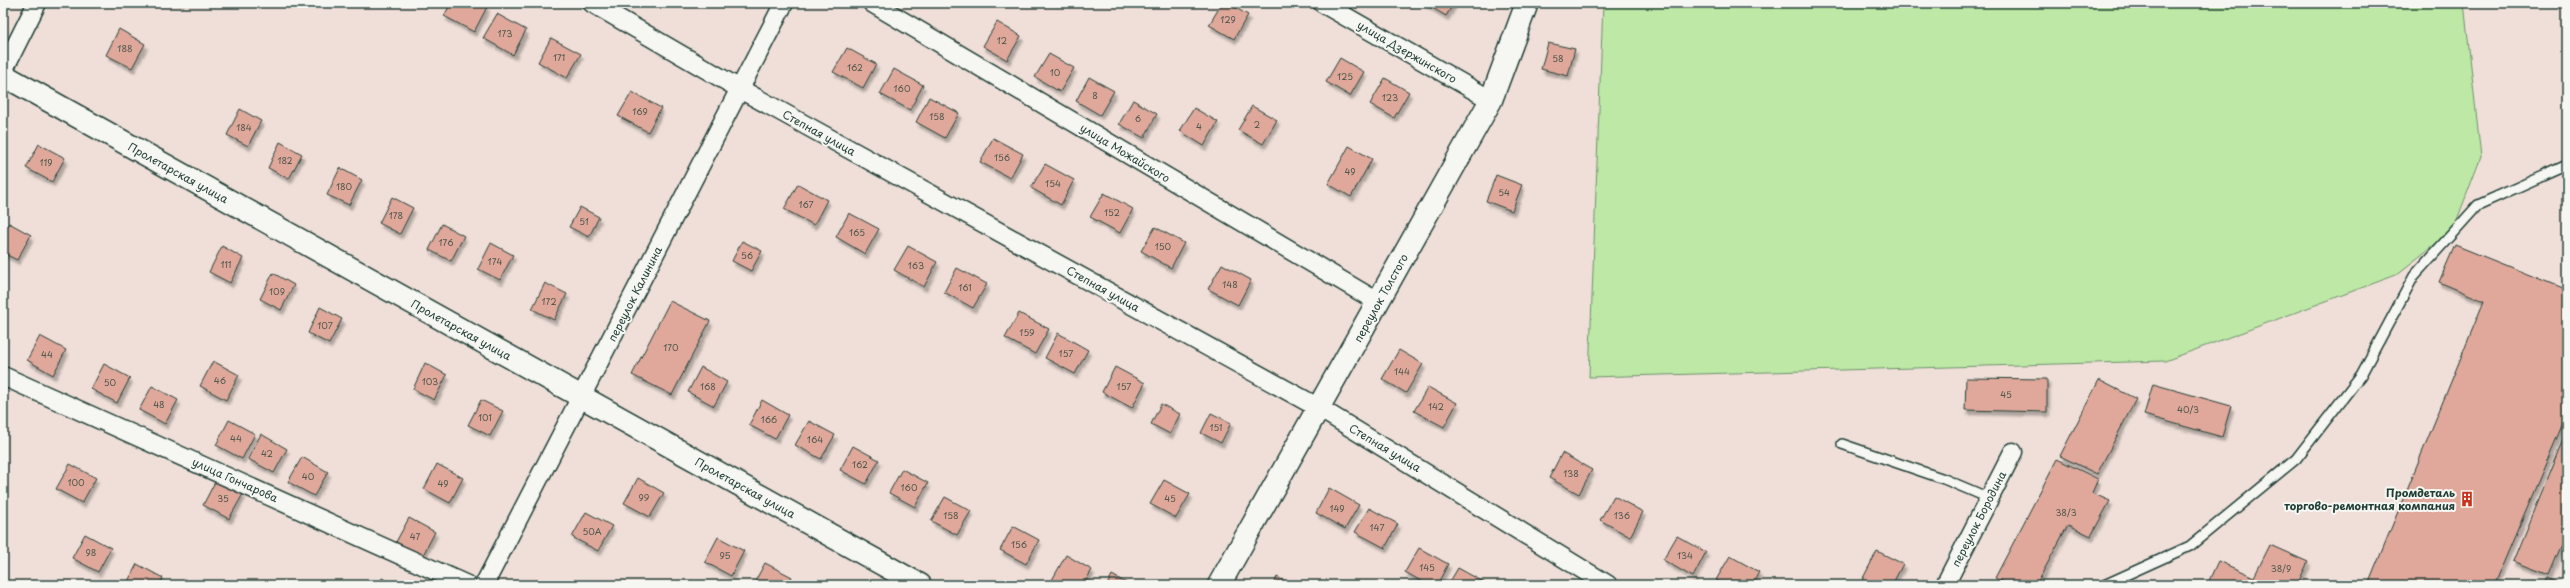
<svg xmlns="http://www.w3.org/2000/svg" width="2570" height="588" viewBox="0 0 2570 588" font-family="'Playpen Sans',sans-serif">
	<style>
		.green { fill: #bde8a5; stroke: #6e926c }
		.building { fill: #e0a89b; stroke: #1f3d34; filter: url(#shadow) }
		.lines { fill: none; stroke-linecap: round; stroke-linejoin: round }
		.service-casing { stroke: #1f3d34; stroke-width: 12 }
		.minor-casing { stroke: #1f3d34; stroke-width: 21 }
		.tertiary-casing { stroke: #1f3d34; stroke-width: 25 }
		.secondary-casing { stroke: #1f3d34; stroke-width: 25 }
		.service { stroke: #f6f6f2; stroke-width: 9 }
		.minor { stroke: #f6f6f2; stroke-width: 18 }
		.tertiary { stroke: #f6f6f2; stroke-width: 22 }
		.secondary { stroke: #f6f6f2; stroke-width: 22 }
		.labels { text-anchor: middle; stroke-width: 4; stroke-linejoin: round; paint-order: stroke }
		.number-label { font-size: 9px; fill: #4f584e }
		.street-label { font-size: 11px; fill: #1f3d34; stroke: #f6f6f2 }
		.poi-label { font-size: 11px; font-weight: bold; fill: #1f3d34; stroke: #f6f6f2; text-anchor: end }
	</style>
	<defs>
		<filter id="shadow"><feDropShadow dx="2.5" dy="4.5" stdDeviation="1" flood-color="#0004"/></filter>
	</defs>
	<rect width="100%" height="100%" fill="#efdfd8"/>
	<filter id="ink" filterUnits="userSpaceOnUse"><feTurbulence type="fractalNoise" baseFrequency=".025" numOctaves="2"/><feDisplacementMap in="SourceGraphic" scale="8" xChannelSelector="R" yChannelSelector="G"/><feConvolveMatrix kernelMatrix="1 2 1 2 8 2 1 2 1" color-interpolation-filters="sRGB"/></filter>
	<g filter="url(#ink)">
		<polygon class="green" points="1603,3 2464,3 2481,157 2453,230 2396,275 2165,361 1589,377"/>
		<g class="building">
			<polygon points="451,3 480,3 487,7 474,32 444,16"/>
			<polygon points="1222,3 1227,3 1248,15 1234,39 1209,25"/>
			<polygon points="1424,3 1454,3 1446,16"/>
			<polygon points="497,14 526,30 513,55 483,38"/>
			<polygon points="997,22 1021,36 1007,60 983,46"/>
			<polygon points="119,29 145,44 132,68 106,55"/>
			<polygon points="551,38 581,54 567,78 538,62"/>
			<polygon points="1548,43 1575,49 1568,76 1541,69"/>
			<polygon points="847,48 876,64 863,88 833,72"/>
			<polygon points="1049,54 1074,68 1060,92 1035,77"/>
			<polygon points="1340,58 1364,72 1350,96 1326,82"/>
			<polygon points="894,69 923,85 910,110 880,94"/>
			<polygon points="1089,77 1114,91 1100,115 1076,101"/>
			<polygon points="1385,78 1409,92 1394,118 1370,104"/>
			<polygon points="632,92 661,108 648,132 618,116"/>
			<polygon points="929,97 959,113 945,138 916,122"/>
			<polygon points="1133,100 1157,114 1144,138 1119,124"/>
			<polygon points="1252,106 1277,120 1263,144 1238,130"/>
			<polygon points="1194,108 1218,122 1204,146 1180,131"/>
			<polygon points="240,109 261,121 248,146 227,135"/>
			<polygon points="993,138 1023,154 1010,178 980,162"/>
			<polygon points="280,142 302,154 289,179 268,168"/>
			<polygon points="39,144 65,158 52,182 26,168"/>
			<polygon points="1349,146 1372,159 1351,197 1328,184"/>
			<polygon points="1045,164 1074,180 1061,205 1031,188"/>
			<polygon points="340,168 362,180 349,205 327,195"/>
			<polygon points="1496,175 1522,185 1512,211 1486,201"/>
			<polygon points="798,184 827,200 814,225 784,209"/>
			<polygon points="1104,193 1133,209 1120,233 1090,217"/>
			<polygon points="392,197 413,208 400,234 379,223"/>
			<polygon points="580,207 599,217 589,237 569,227"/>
			<polygon points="849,213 879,229 865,254 836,237"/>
			<polygon points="9,223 31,235 17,260 3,253 3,235"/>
			<polygon points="442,224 464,236 451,261 429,250"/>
			<polygon points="1155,227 1184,243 1171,268 1141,251"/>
			<polygon points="742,241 762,251 751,271 732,261"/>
			<polygon points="491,243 513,255 500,280 478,269"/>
			<polygon points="2455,245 2567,290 2567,414 2494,585 2368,585 2484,301 2439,282"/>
			<polygon points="222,246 243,258 230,283 209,272"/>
			<polygon points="908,246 937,262 924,287 894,270"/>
			<polygon points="1222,264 1251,280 1238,305 1208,289"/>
			<polygon points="957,268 987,284 973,308 944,292"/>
			<polygon points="273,273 294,285 281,310 260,299"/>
			<polygon points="545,283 567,294 554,320 532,309"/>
			<polygon points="670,301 710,321 672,395 632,375"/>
			<polygon points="320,307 342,319 329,344 308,333"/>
			<polygon points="1019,313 1049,329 1035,354 1005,338"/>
			<polygon points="1058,333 1088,350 1075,374 1045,358"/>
			<polygon points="40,336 66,350 53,375 27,360"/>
			<polygon points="1399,350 1423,364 1406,393 1382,379"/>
			<polygon points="213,361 239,375 226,400 200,386"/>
			<polygon points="425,363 447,375 434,400 413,389"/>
			<polygon points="104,364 130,378 117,403 91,389"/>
			<polygon points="701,367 727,382 714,406 688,392"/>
			<polygon points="1115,367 1145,383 1132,408 1102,392"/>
			<polygon points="1966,378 2047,379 2047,412 1965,410"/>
			<polygon points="2099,380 2136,399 2097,474 2060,456"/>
			<polygon points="2153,384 2231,406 2222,437 2144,415"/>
			<polygon points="152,386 178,400 165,424 139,410"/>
			<polygon points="1428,387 1457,403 1444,427 1414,411"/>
			<polygon points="481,400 503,411 490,436 468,425"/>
			<polygon points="762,400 788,415 775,439 749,425"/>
			<polygon points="1161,404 1180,414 1170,434 1151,424"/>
			<polygon points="1211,413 1231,423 1221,443 1201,433"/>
			<polygon points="229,420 255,434 242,459 216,445"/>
			<polygon points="809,421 835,435 821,459 795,445"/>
			<polygon points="2566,431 2567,532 2549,575 2513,561"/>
			<polygon points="261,434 287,449 274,473 248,459"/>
			<polygon points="853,446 879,460 866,484 840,470"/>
			<polygon points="1562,453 1592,470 1579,494 1549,478"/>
			<polygon points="302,457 328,472 314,496 288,482"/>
			<polygon points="2057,459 2098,479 2092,493 2110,501 2091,536 2068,525 2036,585 2009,585 1995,578"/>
			<polygon points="70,464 96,478 82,503 56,489"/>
			<polygon points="437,464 463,478 450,503 424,489"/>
			<polygon points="902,469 928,483 915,507 889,493"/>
			<polygon points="638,478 664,493 650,517 624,503"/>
			<polygon points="216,480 243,494 229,519 203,505"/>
			<polygon points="1164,480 1190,494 1176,518 1150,504"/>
			<polygon points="1329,488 1359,505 1345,529 1316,513"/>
			<polygon points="1614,496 1643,512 1630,537 1600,520"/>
			<polygon points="945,497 971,511 957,535 931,521"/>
			<polygon points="1369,508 1398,524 1385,548 1355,532"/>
			<polygon points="586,512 612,526 598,551 572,537"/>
			<polygon points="409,518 435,532 422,557 396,542"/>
			<polygon points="1013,526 1039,540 1026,564 1000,550"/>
			<polygon points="85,534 111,548 98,572 72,558"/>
			<polygon points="1677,536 1706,552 1693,577 1663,560"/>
			<polygon points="718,537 744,551 731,576 705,562"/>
			<polygon points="2270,545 2308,562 2297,585 2207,585 2218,561 2254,577"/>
			<polygon points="1419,548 1448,564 1437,585 1428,585 1405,572"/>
			<polygon points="1877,551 1903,564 1892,585 1872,585 1862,580"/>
			<polygon points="1066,555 1092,570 1083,585 1062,585 1052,580"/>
			<polygon points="1730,556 1759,572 1752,585 1725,585 1716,580"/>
			<polygon points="765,563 792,577 787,585 753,585"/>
			<polygon points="137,564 163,578 160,585 126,585"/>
			<polygon points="1458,568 1487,584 1487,585 1448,585"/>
			<polygon points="1112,575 1130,585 1107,585"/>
			<polygon points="1277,577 1292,585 1273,585"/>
			<polygon points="382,578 395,585 379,585"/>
			<polygon points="2548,578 2562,585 2544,585"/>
		</g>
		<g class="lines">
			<g class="service-casing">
				<g id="service">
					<polyline points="1842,444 1944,479 1989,498"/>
					<polyline points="2104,585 2190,546 2296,459 2361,375 2414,276 2478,205 2567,165"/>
				</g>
			</g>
			<g class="minor-casing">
				<g id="minor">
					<polyline points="592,3 740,89 1319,408 1608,585"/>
					<polyline points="872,3 1378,302"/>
					<polyline points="1322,3 1491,100"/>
					<polyline points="3,71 37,3"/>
					<polyline points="3,376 467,585"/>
					<polyline points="484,585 784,3"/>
					<polyline points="1945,585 2013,452"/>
				</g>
			</g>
			<g class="tertiary-casing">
				<polyline id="tertiary" points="1219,585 1491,100 1527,3"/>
			</g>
			<g class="secondary-casing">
				<polyline id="secondary" points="3,75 920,585"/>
			</g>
			<use href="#service" class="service"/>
			<use href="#minor" class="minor"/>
			<use href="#tertiary" class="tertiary"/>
			<use href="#secondary" class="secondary"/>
		</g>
	</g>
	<defs>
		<g id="building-bare" transform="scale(1.2)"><path d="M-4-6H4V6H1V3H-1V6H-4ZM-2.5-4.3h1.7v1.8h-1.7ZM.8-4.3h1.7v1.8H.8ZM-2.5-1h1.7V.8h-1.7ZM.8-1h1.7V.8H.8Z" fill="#c8321e" stroke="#f6f6f2" stroke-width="2.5" paint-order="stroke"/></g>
	</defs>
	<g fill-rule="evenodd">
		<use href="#building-bare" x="2467" y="499"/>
	</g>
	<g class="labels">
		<g class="number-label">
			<text x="1228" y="23">129</text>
			<text x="505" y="37">173</text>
			<text x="1002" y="44">12</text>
			<text x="125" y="52">188</text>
			<text x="559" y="61">171</text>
			<text x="1558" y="62">58</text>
			<text x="855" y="71">162</text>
			<text x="1055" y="76">10</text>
			<text x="1345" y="80">125</text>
			<text x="902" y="92">160</text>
			<text x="1095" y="99">8</text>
			<text x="1390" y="101">123</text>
			<text x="640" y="115">169</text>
			<text x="937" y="120">158</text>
			<text x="1138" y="122">6</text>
			<text x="1257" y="128">2</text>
			<text x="1199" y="130">4</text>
			<text x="244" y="131">184</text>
			<text x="1002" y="161">156</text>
			<text x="285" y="164">182</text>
			<text x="46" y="166">119</text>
			<text x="1350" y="175">49</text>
			<text x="1053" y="187">154</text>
			<text x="344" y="190">180</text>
			<text x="1504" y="196">54</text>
			<text x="806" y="208">167</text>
			<text x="1112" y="216">152</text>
			<text x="396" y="219">178</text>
			<text x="584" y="225">51</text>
			<text x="857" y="236">165</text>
			<text x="446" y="246">176</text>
			<text x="1163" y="250">150</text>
			<text x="747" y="259">56</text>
			<text x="495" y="265">174</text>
			<text x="226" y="268">111</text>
			<text x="916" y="269">163</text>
			<text x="1230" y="288">148</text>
			<text x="965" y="291">161</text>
			<text x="277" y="295">109</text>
			<text x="549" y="305">172</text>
			<text x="325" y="329">107</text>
			<text x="1027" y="336">159</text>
			<text x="671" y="351">170</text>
			<text x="1066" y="357">157</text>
			<text x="47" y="358">44</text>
			<text x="1402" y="375">144</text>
			<text x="220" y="384">46</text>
			<text x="430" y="385">103</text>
			<text x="110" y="386">50</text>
			<text x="708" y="390">168</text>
			<text x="1124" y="390">157</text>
			<text x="2006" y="398">45</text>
			<text x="159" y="408">48</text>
			<text x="1436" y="410">142</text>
			<text x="2188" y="413">40/3</text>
			<text x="485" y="421">101</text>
			<text x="769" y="423">166</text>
			<text x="1216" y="431">151</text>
			<text x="236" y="442">44</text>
			<text x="815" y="443">164</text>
			<text x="267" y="457">42</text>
			<text x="860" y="468">162</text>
			<text x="1571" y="477">138</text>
			<text x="308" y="480">40</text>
			<text x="76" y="486">100</text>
			<text x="443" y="487">49</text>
			<text x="909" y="491">160</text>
			<text x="644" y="501">99</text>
			<text x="223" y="502">35</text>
			<text x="1170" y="502">45</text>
			<text x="1337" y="512">149</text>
			<text x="2066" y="516">38/3</text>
			<text x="951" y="519">158</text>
			<text x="1622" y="519">136</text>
			<text x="1377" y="531">147</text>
			<text x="592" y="535">50А</text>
			<text x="415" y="540">47</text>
			<text x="1019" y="548">156</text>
			<text x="91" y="556">98</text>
			<text x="725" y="559">95</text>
			<text x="1685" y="559">134</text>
			<text x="1427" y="571">145</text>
			<text x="2281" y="572">38/9</text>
		</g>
		<g class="street-label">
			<text transform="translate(1407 52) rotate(30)" y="4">улица Дзержинского</text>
			<text transform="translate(819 133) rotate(29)" y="4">Степная улица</text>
			<text transform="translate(1125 153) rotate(31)" y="4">улица Можайского</text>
			<text transform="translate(178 173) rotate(29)" y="4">Пролетарская улица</text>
			<text transform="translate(1103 289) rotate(29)" y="4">Степная улица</text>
			<text transform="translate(635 294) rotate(-63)" y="4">переулок Калинина</text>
			<text transform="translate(1381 298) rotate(-61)" y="4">переулок Толстого</text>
			<text transform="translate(461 330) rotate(29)" y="4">Пролетарская улица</text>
			<text transform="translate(1385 448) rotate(31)" y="4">Степная улица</text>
			<text transform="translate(235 480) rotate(24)" y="4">улица Гончарова</text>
			<text transform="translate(745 488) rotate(29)" y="4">Пролетарская улица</text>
			<text transform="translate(1979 519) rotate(-63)" y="4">переулок Бородина</text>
		</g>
		<g class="poi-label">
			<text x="2455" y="497">Промдеталь<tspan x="2455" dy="13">торгово-ремонтная компания</tspan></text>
		</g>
	</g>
	<rect width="2570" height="588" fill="none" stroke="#f6f6f2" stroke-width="16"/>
	<rect x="8" y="8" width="2554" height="572" fill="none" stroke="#1f3d34" stroke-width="1.5" filter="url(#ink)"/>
</svg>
